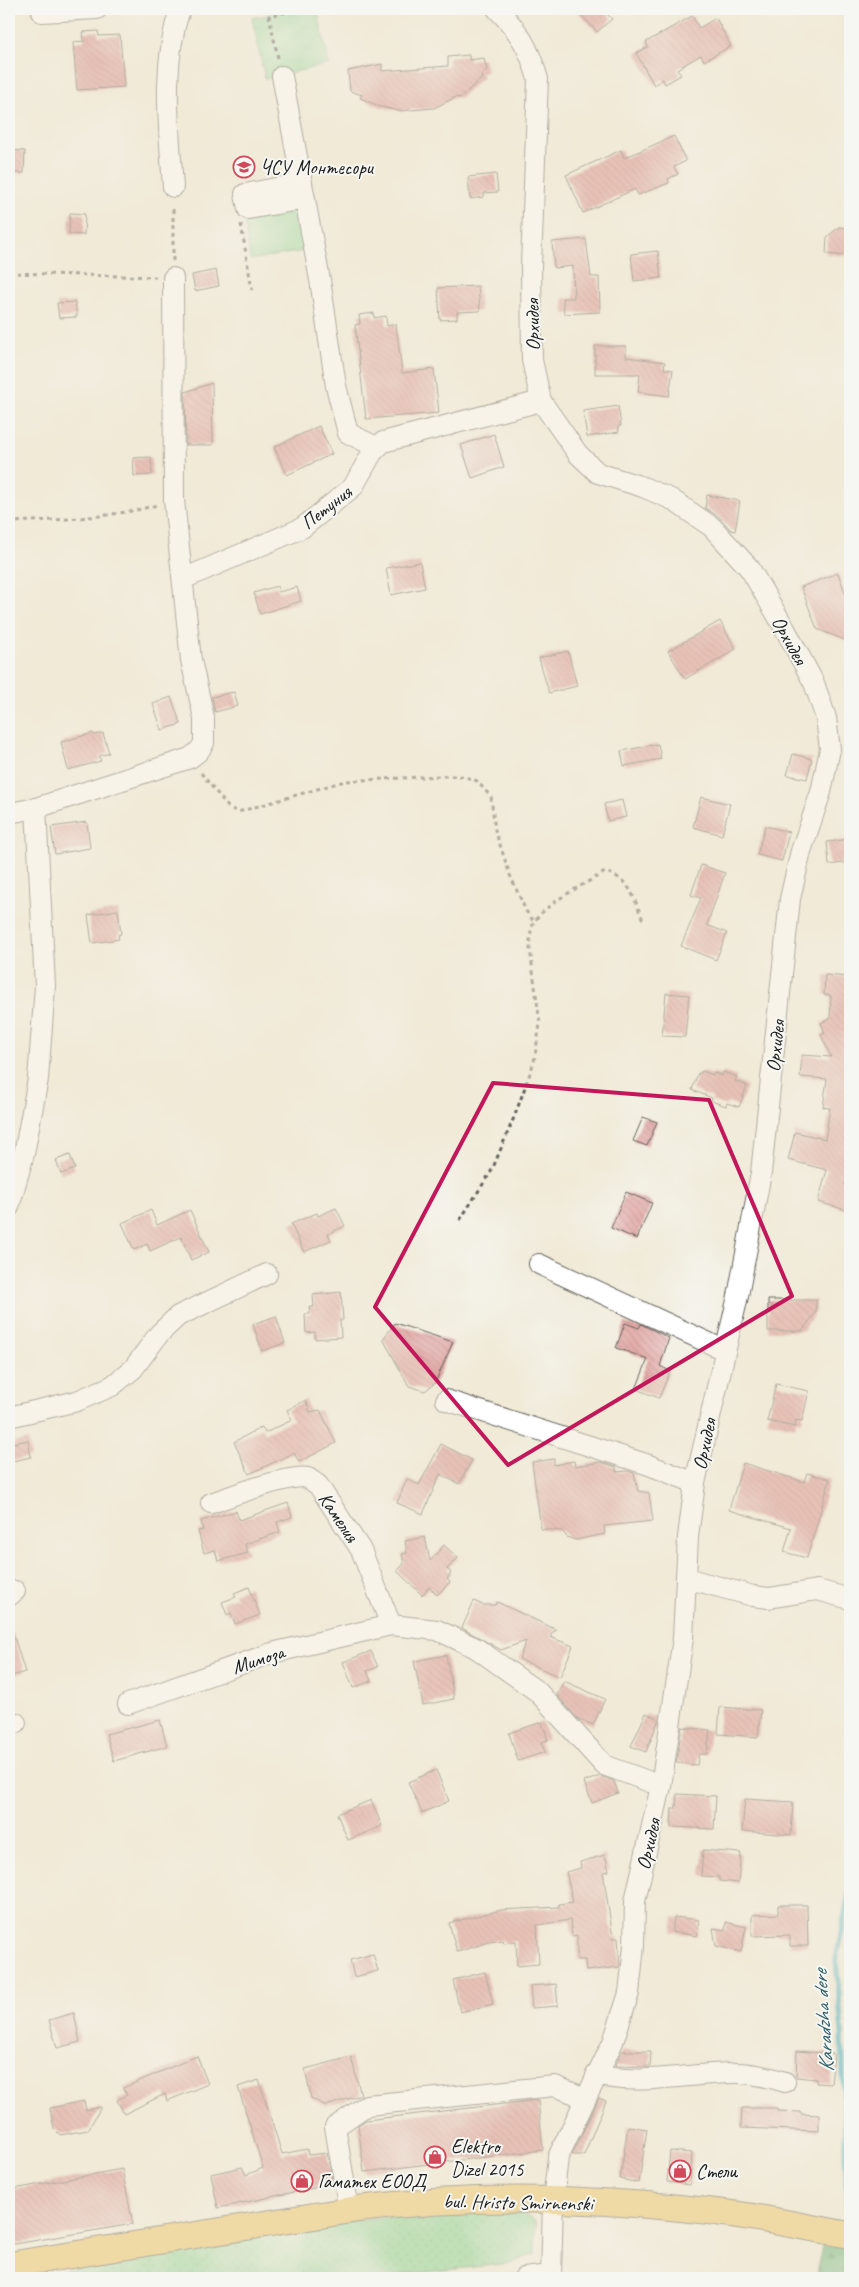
<svg xmlns="http://www.w3.org/2000/svg" width="859" height="2287" viewBox="0 0 859 2287" font-family="Caveat,sans-serif">
	<style>
		.grass { fill: url(#grass-dots); stroke: #527857 }
		.forest { fill: url(#forest-firs); stroke: #45694c }
		.park { fill: url(#park-crowns); stroke: #527857 }
		.garden { fill: #88d492; stroke: #527857 }
		.lines { fill: none; stroke-linecap: round; stroke-linejoin: round }
		.stream { stroke: #46b0c5; stroke-width: 5.5 }
		.building { fill: url(#building-back-hatch) }
		.minor-casing { stroke: #66645d; stroke-width: 22 }
		.major-casing { stroke: #66645d; stroke-width: 28 }
		.path { stroke: #66645d; stroke-width: 3; stroke-dasharray: 4 4; stroke-linecap: butt }
		.minor { stroke: #fff; stroke-width: 20 }
		.major { stroke: #eec569; stroke-width: 26 }
		.marked { fill: none; stroke: #c2185b; stroke-width: 4; stroke-linejoin: round }
		.labels { text-anchor: middle; stroke-width: 4; stroke-linejoin: round; paint-order: stroke }
		.poi-label { font-size: 20px; fill: #1c1c1c; stroke: #f6f6f2; text-anchor: start }
		.street-label { font-size: 20px; fill: #1c1c1c; stroke: #f6f6f2 }
		.water-label { font-size: 21px; font-style: italic; fill: #2f5f68; stroke: #f6f6f2 }
	</style>
	<defs>
		<pattern id="grass-dots" width="8" height="8" patternUnits="userSpaceOnUse" patternTransform="scale(1.25)"><rect width="8" height="8" fill="#88d492"/><path d="M2 2h.1M6 6h.1" fill="none" stroke="#75b57d" stroke-width="1.8" stroke-linecap="round"/></pattern>
		<pattern id="forest-firs" width="22" height="20" patternUnits="userSpaceOnUse" patternTransform="scale(1.25)"><rect width="22" height="20" fill="#6eb67c"/><path d="M5 1l3.5 6h-7zM16 11l3.5 6h-7z" fill="#5a9365"/></pattern>
		<pattern id="park-crowns" width="20" height="18" patternUnits="userSpaceOnUse" patternTransform="scale(1.25)"><rect width="20" height="18" fill="#88d492"/><path d="M2 6a3 3 0 1 1 6 0M12 15a3 3 0 1 1 6 0" fill="none" stroke="#75b57d"/></pattern>
		<pattern id="building-back-hatch" width="6" height="6" patternUnits="userSpaceOnUse" patternTransform="scale(1.25)"><rect width="6" height="6" fill="#de9290"/><path d="M-1 5l2 2M0 0l6 6M5-1l2 2" fill="none" stroke="#b37675"/></pattern>
	</defs>
	<rect width="100%" height="100%" fill="#f6f6f2"/>
	<filter id="ink" filterUnits="userSpaceOnUse"><feTurbulence type="fractalNoise" baseFrequency=".02" numOctaves="2"/><feDisplacementMap in="SourceGraphic" scale="10" xChannelSelector="R" yChannelSelector="G"/><feConvolveMatrix kernelMatrix="1 2 1 2 8 2 1 2 1" color-interpolation-filters="sRGB"/></filter>
	<filter id="wash" filterUnits="userSpaceOnUse"><feTurbulence type="fractalNoise" baseFrequency=".0096" numOctaves="4" result="noise"/><feDisplacementMap in="SourceGraphic" scale="20" xChannelSelector="R" yChannelSelector="G"/><feGaussianBlur stdDeviation="1.12" result="paint"/><feColorMatrix in="noise" values="0 0 0 0 0 0 0 0 0 0 0 0 0 0 0 0 0 1.4 0 .05"/><feComposite in="paint" operator="in"/></filter>
	<g filter="url(#wash)">
		<rect width="100%" height="100%" fill="#f0ead7"/>
		<polygon class="grass" points="448,2212 522,2213 536,2223 535,2254 512,2263 370,2278 23,2278 345,2220"/>
		<polygon class="forest" points="826,2231 850,2235 850,2278 816,2278"/>
		<polygon class="park" points="293,9 317,9 329,64 265,79 252,18"/>
		<polygon class="garden" points="303,208 309,250 250,260 244,218"/>
		<g class="lines">
			<polyline class="stream" points="847,2213 842,2034 836,1959 850,1889"/>
		</g>
		<g id="blocks">
			<g class="building">
				<polygon points="575,9 602,9 612,19 597,32"/>
				<polygon points="692,16 699,28 716,18 731,46 704,61 701,55 677,69 681,75 665,84 663,79 654,85 636,53 648,47 646,42"/>
				<polygon points="98,31 99,36 120,35 124,87 77,90 73,42 84,41 83,32"/>
				<polygon points="469,55 469,60 484,58 487,71 481,74 483,77 460,98 456,97 434,108 399,111 381,107 360,98 362,95 350,91 348,71 382,64 382,71 448,66 448,57"/>
				<polygon points="674,136 686,161 674,167 678,174 668,179 669,183 638,195 635,189 583,213 566,175 621,150 624,158"/>
				<polygon points="9,150 25,151 24,173 9,173"/>
				<polygon points="496,174 498,192 484,193 484,197 470,199 468,177"/>
				<polygon points="70,213 85,214 84,235 69,234"/>
				<polygon points="839,227 848,228 850,256 826,254 827,237"/>
				<polygon points="586,239 591,277 599,277 600,312 564,314 563,298 574,298 573,266 554,268 552,242"/>
				<polygon points="658,251 661,278 634,281 631,254"/>
				<polygon points="216,270 219,286 195,291 192,275"/>
				<polygon points="478,286 480,311 457,312 457,319 440,320 438,288"/>
				<polygon points="75,302 77,317 59,318 57,303"/>
				<polygon points="374,313 374,318 386,316 387,326 396,324 402,373 434,369 439,413 366,419 355,325 360,324 359,315"/>
				<polygon points="595,346 626,346 626,357 665,362 664,369 673,370 669,396 638,392 640,374 595,374"/>
				<polygon points="212,383 213,445 186,445 185,392"/>
				<polygon points="618,406 621,426 618,426 619,432 587,437 583,411"/>
				<polygon points="319,426 332,454 287,475 274,447"/>
				<polygon points="494,434 504,467 472,478 461,445"/>
				<polygon points="151,457 152,475 134,476 133,458"/>
				<polygon points="707,495 740,501 735,531 731,530 719,517 705,508"/>
				<polygon points="420,562 425,588 391,595 386,568"/>
				<polygon points="838,573 850,606 850,642 817,629 801,587"/>
				<polygon points="277,586 279,592 297,587 301,601 260,614 254,593"/>
				<polygon points="720,621 736,649 685,679 668,651"/>
				<polygon points="568,651 577,686 549,693 539,658"/>
				<polygon points="234,692 238,706 215,712 212,697"/>
				<polygon points="171,697 181,724 162,730 153,704"/>
				<polygon points="93,733 94,735 103,733 109,753 99,756 101,761 68,770 61,742"/>
				<polygon points="658,744 661,759 624,766 621,751"/>
				<polygon points="793,754 812,759 807,779 787,775"/>
				<polygon points="701,797 730,804 722,835 693,827"/>
				<polygon points="622,800 626,817 608,821 604,804"/>
				<polygon points="87,822 90,848 55,854 51,827"/>
				<polygon points="765,826 789,832 782,861 757,855"/>
				<polygon points="850,839 850,862 829,865 827,842"/>
				<polygon points="701,865 725,873 707,925 727,933 716,960 681,946 701,898 691,895"/>
				<polygon points="118,910 121,934 118,935 119,939 92,943 88,915"/>
				<polygon points="825,975 850,977 850,1164 845,1185 850,1186 850,1211 818,1202 827,1170 788,1160 795,1132 825,1139 830,1108 823,1107 827,1079 800,1077 802,1055 831,1057 821,1035 825,1033 821,1023 830,1019 831,995 824,995"/>
				<polygon points="666,993 689,995 685,1037 662,1036"/>
				<polygon points="702,1071 713,1075 714,1073 722,1076 723,1072 737,1077 735,1081 747,1086 739,1107 727,1103 726,1106 711,1101 712,1098 692,1090 698,1073 700,1074"/>
				<polygon points="643,1117 657,1122 647,1146 633,1141"/>
				<polygon points="70,1155 75,1169 61,1174 56,1160"/>
				<polygon points="626,1192 652,1203 637,1239 611,1228"/>
				<polygon points="336,1208 345,1226 328,1234 331,1240 304,1252 291,1224 317,1213 318,1216"/>
				<polygon points="151,1210 157,1225 190,1210 209,1252 191,1260 181,1237 150,1251 147,1244 134,1250 122,1223"/>
				<polygon points="341,1292 343,1320 340,1320 341,1337 315,1339 315,1332 306,1333 305,1314 310,1314 309,1307 314,1307 313,1295"/>
				<polygon points="768,1300 816,1300 816,1312 802,1331 768,1331"/>
				<polygon points="276,1316 285,1343 262,1351 253,1324"/>
				<polygon points="395,1323 453,1342 435,1383 425,1391 409,1386 383,1339"/>
				<polygon points="625,1323 639,1328 641,1324 669,1338 660,1366 670,1371 659,1398 636,1389 648,1359 616,1348"/>
				<polygon points="776,1384 809,1391 802,1421 796,1420 795,1427 767,1421"/>
				<polygon points="306,1400 310,1412 320,1410 336,1443 299,1462 294,1453 249,1474 234,1442 262,1427 265,1433 292,1420 287,1410"/>
				<polygon points="28,1440 31,1457 9,1462 9,1444"/>
				<polygon points="441,1444 472,1460 459,1484 440,1474 423,1514 397,1503 407,1479 419,1485"/>
				<polygon points="554,1459 554,1465 574,1461 575,1466 601,1462 616,1467 616,1472 628,1471 634,1473 638,1491 649,1493 653,1521 604,1526 605,1534 575,1540 567,1537 562,1531 541,1529 532,1462"/>
				<polygon points="743,1463 804,1482 807,1473 830,1479 807,1558 784,1552 791,1528 729,1510"/>
				<polygon points="288,1503 292,1517 277,1522 280,1532 245,1544 248,1553 218,1561 215,1550 204,1553 198,1531 203,1530 201,1521 236,1511 239,1520"/>
				<polygon points="425,1537 430,1561 444,1545 458,1558 447,1569 451,1573 447,1579 450,1582 437,1595 429,1587 422,1595 397,1571 404,1564 402,1554 407,1553 405,1541"/>
				<polygon points="249,1587 260,1615 235,1624 231,1613 227,1615 222,1602 236,1597 234,1593"/>
				<polygon points="474,1601 483,1605 495,1605 497,1602 557,1630 553,1632 550,1637 573,1646 560,1677 519,1659 526,1641 501,1650 462,1628"/>
				<polygon points="12,1630 25,1672 9,1677 9,1631"/>
				<polygon points="371,1651 378,1667 367,1671 371,1681 353,1688 343,1662"/>
				<polygon points="446,1655 454,1699 423,1705 414,1661"/>
				<polygon points="564,1681 605,1699 593,1725 577,1718 557,1695"/>
				<polygon points="720,1707 761,1710 758,1737 718,1734"/>
				<polygon points="646,1713 659,1719 646,1752 631,1746"/>
				<polygon points="160,1720 167,1746 114,1761 106,1734"/>
				<polygon points="542,1722 548,1740 541,1742 545,1752 518,1761 509,1733"/>
				<polygon points="682,1727 710,1730 707,1754 699,1754 697,1765 676,1763"/>
				<polygon points="436,1770 449,1801 422,1813 408,1782"/>
				<polygon points="600,1776 614,1781 618,1793 592,1803 584,1782"/>
				<polygon points="677,1794 716,1796 714,1829 671,1827 672,1808 676,1808"/>
				<polygon points="745,1799 793,1802 791,1835 742,1831"/>
				<polygon points="371,1800 382,1826 348,1840 337,1814"/>
				<polygon points="703,1850 741,1853 738,1883 719,1881 719,1877 701,1876"/>
				<polygon points="605,1855 609,1871 603,1872 613,1938 618,1938 620,1967 586,1971 585,1960 577,1960 577,1935 572,1936 570,1920 537,1925 539,1964 517,1966 516,1941 504,1943 503,1940 489,1942 457,1952 449,1923 501,1910 559,1907 559,1904 573,1902 566,1872 581,1868 580,1862"/>
				<polygon points="778,1905 807,1905 808,1946 790,1946 790,1935 752,1936 752,1915 778,1914"/>
				<polygon points="674,1917 699,1920 697,1936 672,1932"/>
				<polygon points="726,1922 746,1927 741,1952 716,1946 713,1928 725,1930"/>
				<polygon points="373,1954 378,1971 354,1977 350,1960"/>
				<polygon points="485,1972 493,2004 460,2012 453,1980"/>
				<polygon points="556,1984 558,2006 532,2008 530,1986"/>
				<polygon points="74,2013 80,2042 57,2048 49,2020"/>
				<polygon points="622,2051 651,2051 650,2067 615,2066"/>
				<polygon points="797,2051 834,2054 831,2084 816,2083 816,2079 796,2077"/>
				<polygon points="197,2056 208,2084 167,2101 165,2094 124,2114 117,2100 127,2095 123,2088"/>
				<polygon points="351,2057 361,2095 326,2106 311,2098 305,2069"/>
				<polygon points="259,2080 282,2154 307,2149 308,2155 327,2153 333,2184 218,2208 211,2174 242,2167 246,2175 263,2168 238,2087"/>
				<polygon points="599,2098 606,2101 584,2155 572,2155"/>
				<polygon points="538,2100 543,2150 364,2172 358,2125 366,2120"/>
				<polygon points="84,2101 86,2110 101,2107 88,2130 60,2135 54,2129 50,2108"/>
				<polygon points="742,2108 777,2108 777,2111 801,2112 801,2114 819,2115 819,2131 741,2128"/>
				<polygon points="628,2126 647,2129 639,2183 620,2179"/>
				<polygon points="670,2151 692,2153 690,2185 667,2182"/>
				<polygon points="122,2169 133,2224 9,2245 9,2190"/>
			</g>
		</g>
	</g>
	<g filter="url(#ink)">
		<use href="#blocks" fill-opacity="0" stroke="#66645d" stroke-width="1"/>
		<g class="lines">
			<g class="minor-casing">
				<g id="minor">
					<path d="M497,9C520,32 529,48 538,79L531,266L532,360L541,401L578,454L598,473L643,487L671,499L712,527L750,569L784,627L814,683L826,718L830,749L821,792L801,851L790,899L761,1173L738,1296L695,1483L688,1537L683,1638L661,1786L635,1901L634,1946L629,1993L613,2042L558,2157L553,2201L551,2278"/>
					<polyline points="42,12 97,9"/>
					<polyline points="282,76 320,280 336,386 348,433 376,447"/>
					<polyline points="302,183 245,194 248,209 305,199"/>
					<path d="M173,187C169,127 161,66 180,9"/>
					<polyline points="183,579 302,528 353,487 372,453 383,442 541,401"/>
					<polyline points="9,813 36,808 190,758 199,751 204,743 204,718 191,660 174,500 173,278"/>
					<polyline points="9,1207 24,1154 38,1079 45,986 36,808"/>
					<polyline points="539,1264 724,1350"/>
					<polyline points="446,1400 649,1465 695,1483"/>
					<polyline points="9,1417 77,1401 112,1386 133,1369 159,1334 178,1316 267,1274"/>
					<path d="M211,1503C229,1497 291,1473 308,1478C311,1480 315,1483 318,1485L361,1550L391,1625"/>
					<polyline points="686,1578 753,1596 769,1598 817,1590 850,1599"/>
					<polyline points="9,1596 15,1591"/>
					<polyline points="128,1704 272,1653 391,1625 437,1630 476,1648 538,1692 604,1765 661,1786"/>
					<polyline points="9,1725 16,1723"/>
					<path d="M596,2075C641,2086 689,2073 735,2073C752,2073 769,2077 785,2082"/>
					<polyline points="349,2210 335,2127 367,2105 555,2086 585,2098"/>
					<polyline points="524,2278 551,2275"/>
				</g>
			</g>
			<g class="major-casing">
				<path id="major" d="M9,2265L358,2209C479,2194 603,2198 724,2213C766,2218 808,2228 850,2235"/>
			</g>
			<g class="path">
				<polyline points="278,58 269,16 301,9"/>
				<polyline points="241,224 252,290"/>
				<polyline points="173,261 173,205"/>
				<polyline points="9,273 156,277"/>
				<path d="M9,522C58,520 109,518 157,505"/>
				<polyline points="201,773 228,807 238,812 345,781 440,776 463,776 477,781 491,797 495,830 510,875 526,911 534,922"/>
				<path d="M460,1220L492,1170L515,1115L534,1062L540,1024L530,949C530,940 530,929 534,922C547,902 585,884 605,872C631,879 633,897 643,920"/>
			</g>
			<use href="#minor" class="minor"/>
			<use href="#major" class="major"/>
		</g>
	</g>
	<path d="M0 0H859V2287H0ZM493,1083L709,1100L792,1296L508,1465L375,1307Z" fill="#f0ead7" fill-opacity=".55" fill-rule="evenodd"/>
	<path class="marked" d="M493,1083L709,1100L792,1296L508,1465L375,1307Z"/>
	<defs>
		<g id="school-ring" transform="scale(1.125)"><circle r="9.5" fill="#f6f6f2" stroke="#d1495b" stroke-width="1.5"/><path d="M0-5L7-2L0 1L-7-2ZM-4 1L0 2.5L4 1V4Q0 6-4 4Z" fill="#d1495b"/></g>
		<g id="shop-ring" transform="scale(1.125)"><circle r="9.5" fill="#f6f6f2" stroke="#d1495b" stroke-width="1.5"/><path d="M-5-2.5h2.3a2.7 3.5 0 0 1 5.4 0H5L5.5 6h-11ZM-1.5-2.5h3a1.5 2.3 0 0 0-3 0Z" fill="#d1495b"/></g>
	</defs>
	<g fill-rule="evenodd">
		<use href="#school-ring" x="244" y="167"/>
		<use href="#shop-ring" x="435" y="2157"/>
		<use href="#shop-ring" x="680" y="2171"/>
		<use href="#shop-ring" x="302" y="2181"/>
	</g>
	<g class="labels">
		<g class="poi-label">
			<text x="260" y="174">ЧСУ Монтесори</text>
			<text x="451" y="2153">Elektro<tspan x="451" dy="23">Dizel 2015</tspan></text>
			<text x="696" y="2178">Стели</text>
			<text x="318" y="2188">Гаматех ЕООД</text>
		</g>
		<g class="street-label">
			<text transform="translate(532 325) rotate(-91)" y="7">Орхидея</text>
			<text transform="translate(326 507) rotate(-38)" y="7">Петуния</text>
			<text transform="translate(790 640) rotate(61)" y="7">Орхидея</text>
			<text transform="translate(775 1046) rotate(-84)" y="7">Орхидея</text>
			<text transform="translate(704 1444) rotate(-78)" y="7">Орхидея</text>
			<text transform="translate(339 1517) rotate(56)" y="7">Камелия</text>
			<text transform="translate(258 1659) rotate(-18)" y="7">Мимоза</text>
			<text transform="translate(648 1844) rotate(-77)" y="7">Орхидея</text>
			<text transform="translate(518 2202) rotate(1)" y="7">bul. Hristo Smirnenski</text>
		</g>
		<g class="water-label">
			<text transform="translate(823 2021) rotate(-94)" y="7">Karadzha dere</text>
		</g>
	</g>
	<rect width="859" height="2287" fill="none" stroke="#f6f6f2" stroke-width="30"/>
</svg>
